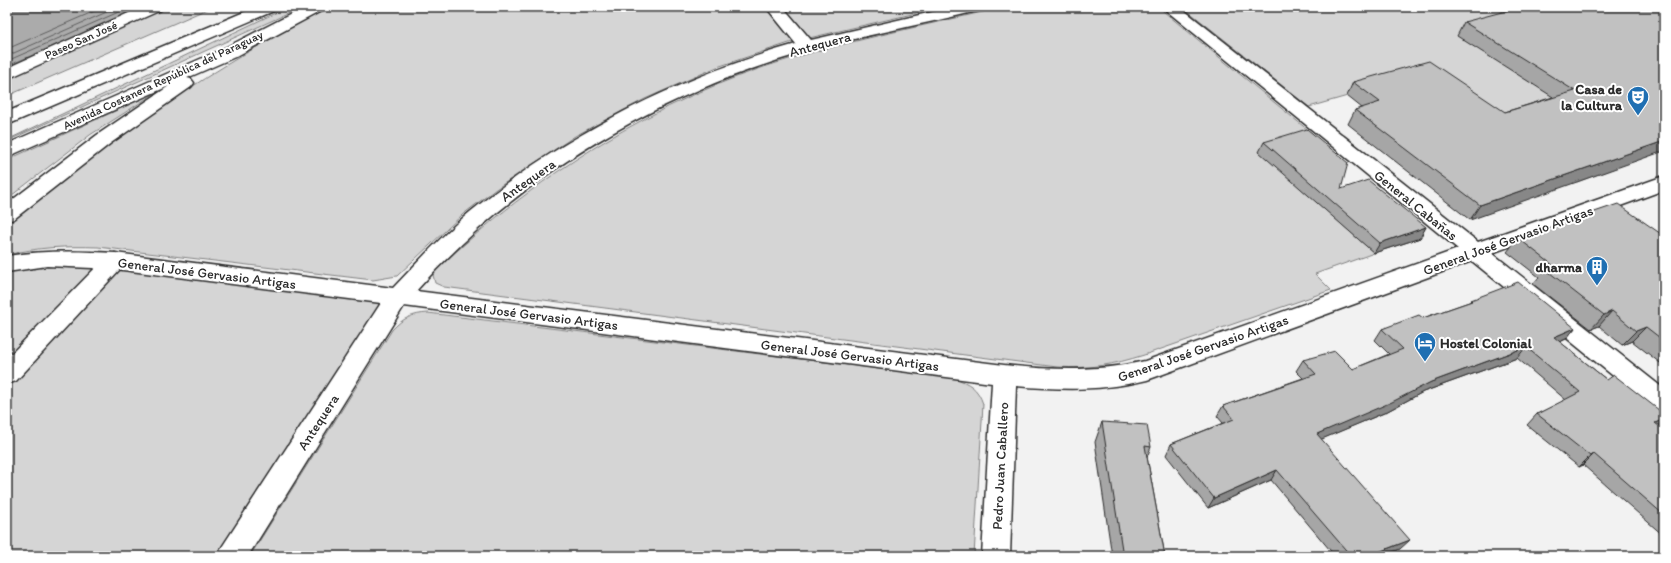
<svg xmlns="http://www.w3.org/2000/svg" width="1671" height="563" viewBox="0 0 1671 563" font-family="Itim,sans-serif">
	<style>
		.green { fill: #d5d5d5; stroke: #808080 }
		.water { fill: #ababab; stroke: #787878 }
		.lines { fill: none; stroke-linecap: round; stroke-linejoin: round }
		.shore { stroke: #5e5e5e; stroke-width: 1 }
		.pedestrian-casing { stroke: #2b2b2b; stroke-width: 3 }
		.minor-casing { stroke: #2b2b2b; stroke-width: 3 }
		.primary-casing { stroke: #2b2b2b; stroke-width: 3 }
		.pedestrian { fill: #fff; fill-rule: evenodd }
		.minor { fill: #fff; fill-rule: evenodd }
		.primary { fill: #fff; fill-rule: evenodd }
		.wall { fill: #a6a6a6; stroke: #2b2b2b }
		.shaded-wall { fill: #878787; stroke: #2b2b2b }
		.building { fill: #c1c1c1; stroke: #2b2b2b }
		.labels { text-anchor: middle; stroke-width: 4; stroke-linejoin: round; paint-order: stroke }
		.far-street-label { font-size: 12px; fill: #2b2b2b; stroke: #fff }
		.street-label { font-size: 14px; fill: #2b2b2b; stroke: #fff }
		.poi-label { font-size: 14px; font-weight: bold; fill: #2b2b2b; stroke: #fff; text-anchor: end }
	</style>
	<rect width="100%" height="100%" fill="#f2f2f2"/>
	<filter id="ink" filterUnits="userSpaceOnUse"><feTurbulence type="fractalNoise" baseFrequency=".025" numOctaves="2"/><feDisplacementMap in="SourceGraphic" scale="8" xChannelSelector="R" yChannelSelector="G"/><feConvolveMatrix kernelMatrix="1 2 1 2 8 2 1 2 1" color-interpolation-filters="sRGB"/></filter>
	<g filter="url(#ink)">
		<g class="green">
			<polygon points="164,7 212,7 7,96 7,78"/>
			<polygon points="288,7 302,7 7,141 7,140"/>
			<path d="M331,7H942L792,42L717,67L645,99L575,136L496,189L462,215L397,276L373,280L98,247C67,246 37,247 7,255V221C109,141 215,64 331,7Z"/>
			<path d="M1004,7H1158L1314,135L1260,152L1374,253L1315,274L1331,290L1144,355C1112,365 1091,369 1057,367L444,287L435,283L433,275L436,270C537,175 656,99 789,59C860,38 932,24 1004,7Z"/>
			<polygon points="1183,7 1561,7 1565,105 1617,167 1577,182 1421,75 1309,107"/>
			<polygon points="157,92 90,135 7,199 7,160"/>
			<polygon points="29,259 398,297 231,556 7,556 7,264"/>
			<path d="M428,313L954,378C969,383 978,388 983,404L974,556H250L392,330C403,318 412,314 428,313Z"/>
		</g>
		<polygon class="water" points="7,7 139,7 87,32 7,66"/>
		<g class="lines">
			<g class="shore">
				<polyline points="7,49 104,7"/>
				<polyline points="7,56 118,7"/>
				<polyline points="7,61 130,7"/>
			</g>
			<g class="pedestrian-casing">
				<g id="pedestrian">
					<polygon points="142,7 163,7 161,10 7,79 7,68"/>
					<polygon points="115,253 123,256 126,261 123,266 16,381 7,384 7,358 107,256"/>
				</g>
			</g>
			<g class="minor-casing">
				<path id="minor" d="M766,7H783L811,40L954,7H983L981,10C920,25 858,36 798,54C652,97 518,177 416,291L1004,365C1052,370 1098,372 1145,361L1458,249L1162,7H1180L1478,242L1664,176V190L1492,253L1664,389V413L1655,410L1472,261L1147,380C1103,391 1061,390 1016,386L1010,556H982L992,383L404,306L248,556H218L222,547L381,303L115,269L47,266L7,272V256C43,250 79,251 115,253L393,288C418,262 442,235 470,212C566,134 678,77 796,44Z"/>
			</g>
			<g class="primary-casing">
				<g id="primary">
					<polygon points="256,7 278,7 276,10 7,125 7,112"/>
					<polygon points="305,7 325,7 323,10 235,57 187,78 191,79 194,83 191,87 111,143 14,219 7,221 7,204 97,135 169,86 7,157 7,144 223,49"/>
				</g>
			</g>
			<use href="#pedestrian" class="pedestrian"/>
			<use href="#minor" class="minor"/>
			<use href="#primary" class="primary"/>
		</g>
		<g class="wall">
			<polygon points="1657,7 1470,220 1348,124 1355,110 1362,108 1347,96 1353,82 1505,112 1553,97 1457,36 1464,22"/>
			<polygon points="1264,142 1341,189 1426,227 1420,238 1374,253 1259,152"/>
			<polygon points="1664,236 1664,366 1632,341 1622,345 1599,326 1591,329 1533,284 1539,277 1507,252 1518,238"/>
			<polygon points="1471,300 1575,328 1566,339 1560,342 1607,380 1664,414 1664,420 1658,425 1664,430 1664,536 1583,465 1579,467 1527,425 1537,414 1566,400 1517,358 1423,392 1384,413 1321,439 1400,549 1383,556 1335,556 1271,480 1208,508 1166,455 1171,444 1223,423 1217,416 1223,406 1303,378 1296,371 1303,360 1353,369 1389,354 1375,340 1382,329 1423,318 1469,302"/>
			<polygon points="1102,422 1151,447 1147,457 1165,556 1112,556 1095,442"/>
		</g>
		<g class="shaded-wall">
			<polygon points="1664,141 1664,151 1470,220 1480,205"/>
			<polygon points="1426,227 1420,238 1374,253 1380,243"/>
			<polygon points="1612,311 1599,326 1591,329 1604,315"/>
			<polygon points="1646,327 1632,341 1622,345 1636,331"/>
			<polygon points="1575,328 1566,339 1544,348 1554,337"/>
			<polygon points="1526,347 1517,358 1423,392 1384,413 1310,444 1317,434 1431,382"/>
			<polygon points="1664,419 1664,420 1655,428 1655,423"/>
			<polygon points="1594,454 1583,465 1579,467 1590,456"/>
			<polygon points="1277,470 1271,480 1208,508 1214,498"/>
			<polygon points="1410,540 1400,549 1383,556 1368,556"/>
		</g>
		<g class="building">
			<polygon points="1521,7 1657,7 1664,10 1664,141 1480,205 1355,110 1380,102 1353,82 1429,61 1505,112 1575,91 1464,22"/>
			<polygon points="1307,129 1348,163 1341,189 1368,180 1426,227 1380,243 1264,142"/>
			<polygon points="1618,204 1664,236 1664,341 1646,327 1636,331 1612,311 1604,315 1545,269 1554,266 1518,238"/>
			<polygon points="1518,282 1575,328 1554,337 1607,380 1614,375 1664,414 1664,419 1655,423 1664,430 1664,515 1594,454 1590,456 1537,414 1580,392 1526,347 1431,382 1392,402 1317,434 1410,540 1368,556 1351,556 1277,470 1214,498 1171,444 1234,419 1223,406 1316,374 1303,360 1335,351 1353,369 1403,349 1382,329 1419,315 1423,318 1472,301 1471,300"/>
			<polygon points="1102,422 1147,425 1151,447 1145,446 1165,556 1123,556"/>
		</g>
	</g>
	<defs>
		<g id="theatre-pin" transform="scale(1.15)"><path d="M0 17L-7.5 6A9.5 9.5 0 1 1 7.5 6Z" fill="#1f6fb2" stroke="#fff"/><path d="M-5-5.5Q0-4 5-5.5V0Q5 5 0 6Q-5 5-5 0ZM-3.3-2.5H-1v1.5H-3.3ZM1-2.5H3.3v1.5H1ZM-2.8 1Q0 5.5 2.8 1Z" fill="#fff"/></g>
		<g id="building-pin" transform="scale(1.15)"><path d="M0 17L-7.5 6A9.5 9.5 0 1 1 7.5 6Z" fill="#1f6fb2" stroke="#fff"/><path d="M-4-6H4V6H1V3H-1V6H-4ZM-2.5-4.3h1.7v1.8h-1.7ZM.8-4.3h1.7v1.8H.8ZM-2.5-1h1.7V.8h-1.7ZM.8-1h1.7V.8H.8Z" fill="#fff"/></g>
		<g id="hotel-pin" transform="scale(1.15)"><path d="M0 17L-7.5 6A9.5 9.5 0 1 1 7.5 6Z" fill="#1f6fb2" stroke="#fff"/><path d="M-6-4.5h1.5V1H6V5H4.5V3h-9V5H-6ZM-4 0a1.8 1.8 0 1 1 3.6 0ZM.5 0V-2.5h3Q6-2.5 6 0Z" fill="#fff"/></g>
	</defs>
	<g fill-rule="evenodd">
		<use href="#theatre-pin" x="1638" y="97"/>
		<use href="#building-pin" x="1597" y="267"/>
		<use href="#hotel-pin" x="1425" y="343"/>
	</g>
	<g class="labels">
		<g class="far-street-label">
			<text transform="translate(81 40) rotate(-24)" y="4">Paseo San José</text>
			<text transform="translate(163 80) rotate(-25)" y="4">Avenida Costanera República del Paraguay</text>
		</g>
		<g class="street-label">
			<text transform="translate(820 44) rotate(-15)" y="5">Antequera</text>
			<text transform="translate(528 180) rotate(-35)" y="5">Antequera</text>
			<text transform="translate(1416 205) rotate(39)" y="5">General Cabañas</text>
			<text transform="translate(1508 240) rotate(-20)" y="5">General José Gervasio Artigas</text>
			<text transform="translate(207 273) rotate(7)" y="5">General José Gervasio Artigas</text>
			<text transform="translate(529 314) rotate(7)" y="5">General José Gervasio Artigas</text>
			<text transform="translate(1203 348) rotate(-19)" y="5">General José Gervasio Artigas</text>
			<text transform="translate(850 355) rotate(7)" y="5">General José Gervasio Artigas</text>
			<text transform="translate(318 422) rotate(-57)" y="5">Antequera</text>
			<text transform="translate(1000 466) rotate(-87)" y="5">Pedro Juan Caballero</text>
		</g>
		<g class="poi-label">
			<text x="1622" y="94">Casa de<tspan x="1622" dy="16">la Cultura</tspan></text>
			<text x="1582" y="272">dharma</text>
			<text x="1440" y="348" text-anchor="start">Hostel Colonial</text>
		</g>
	</g>
	<rect width="1671" height="563" fill="none" stroke="#fff" stroke-width="24"/>
	<rect x="12" y="12" width="1647" height="539" fill="none" stroke="#2b2b2b" stroke-width="1.5" filter="url(#ink)"/>
</svg>
